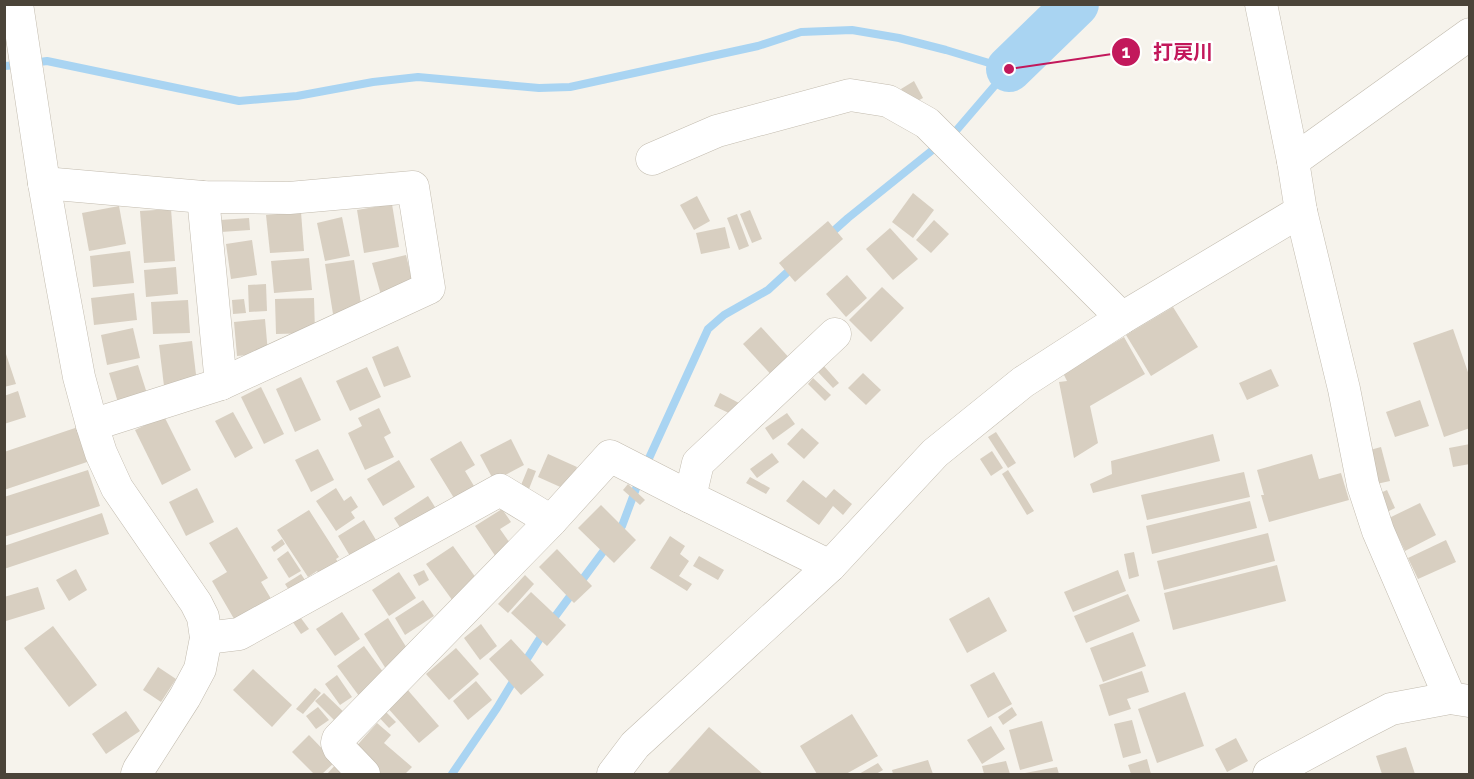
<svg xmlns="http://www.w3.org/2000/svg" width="1474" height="779" viewBox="0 0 1474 779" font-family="Raleway,'Noto Sans JP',sans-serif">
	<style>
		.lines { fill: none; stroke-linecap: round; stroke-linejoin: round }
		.stream { stroke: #a9d4f2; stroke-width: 8 }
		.river { stroke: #a9d4f2; stroke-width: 46 }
		.building { fill: #d8cfc1 }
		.street-casing { stroke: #c2bbae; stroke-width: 33 }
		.street { stroke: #fff; stroke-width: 32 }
		.leader { fill: none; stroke: #c2185b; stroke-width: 2 }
		.callout-dot { fill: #c2185b; stroke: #fff; stroke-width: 2 }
		.mark-label { font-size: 18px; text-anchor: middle; font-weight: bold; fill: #fff }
		.callout-label { font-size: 20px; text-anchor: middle; font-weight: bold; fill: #c2185b; stroke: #fff; stroke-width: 5; stroke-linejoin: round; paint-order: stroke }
	</style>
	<rect width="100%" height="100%" fill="#f6f3ec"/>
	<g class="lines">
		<g class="stream">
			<polyline points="32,63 47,61 239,101 297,96 373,82 418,77 539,88 570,87 758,46 801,32 852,30 899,38 946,50 1009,69 955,132 950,136"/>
			<polyline points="4,66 20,65"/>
			<polyline points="829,235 848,218 940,144"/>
			<polyline points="645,467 708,329 724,315 768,290 793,267"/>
			<polyline points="617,533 622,526 640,478"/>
			<polyline points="551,622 608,545"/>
			<polyline points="523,665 544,632"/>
			<polyline points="452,774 497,708 517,675"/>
		</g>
		<polyline class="river" points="1009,69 1076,4"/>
	</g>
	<g class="building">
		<polygon points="914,81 923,98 910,105 901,89"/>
		<polygon points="913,193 934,210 913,238 892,222"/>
		<polygon points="697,196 710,221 694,230 680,205"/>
		<polygon points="392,204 399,247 364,253 357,210"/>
		<polygon points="119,206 126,244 89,251 82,213"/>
		<polygon points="171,209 175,261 144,263 140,211"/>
		<polygon points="750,210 762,239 752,243 740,214"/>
		<polygon points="301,212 304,251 270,253 266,215"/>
		<polygon points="737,214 749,246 739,250 727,218"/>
		<polygon points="342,217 350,256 325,261 317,223"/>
		<polygon points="249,218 250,230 221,232 220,220"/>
		<polygon points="934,220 949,234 931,253 916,240"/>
		<polygon points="828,221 843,239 795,282 779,263"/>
		<polygon points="725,227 730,248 701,254 696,233"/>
		<polygon points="890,228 918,259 893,280 866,249"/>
		<polygon points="252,240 257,275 231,279 226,244"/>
		<polygon points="130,251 134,283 93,287 90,256"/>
		<polygon points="406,255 414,287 381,295 372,263"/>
		<polygon points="309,258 312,290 274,293 271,261"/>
		<polygon points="354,260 362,310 333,314 325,264"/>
		<polygon points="176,267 178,294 146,297 144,270"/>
		<polygon points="847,275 867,298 846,317 826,294"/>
		<polygon points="266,284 267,311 249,312 248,285"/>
		<polygon points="882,287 904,308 871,342 849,320"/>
		<polygon points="134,293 137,320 94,325 91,298"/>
		<polygon points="314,298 315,333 276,334 275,299"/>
		<polygon points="244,299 246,313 233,314 232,300"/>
		<polygon points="188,300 190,333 153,334 151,302"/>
		<polygon points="1173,307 1198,347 1151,376 1126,335"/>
		<polygon points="265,319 268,353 237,356 234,322"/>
		<polygon points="761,327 793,362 775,379 743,344"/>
		<polygon points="133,328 140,358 107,365 101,335"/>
		<polygon points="1453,329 1470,378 1470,428 1444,437 1413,343"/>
		<polygon points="1124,337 1145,374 1090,406 1098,443 1074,458 1059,382 1067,381 1063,373"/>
		<polygon points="192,341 197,383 164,386 159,345"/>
		<polygon points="398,346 411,377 384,387 372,357"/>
		<polygon points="4,348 16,384 4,387"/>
		<polygon points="138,365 149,400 120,409 109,373"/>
		<polygon points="823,365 839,383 833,388 817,371"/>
		<polygon points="367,367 381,397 350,411 336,381"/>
		<polygon points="1271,369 1279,386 1247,400 1239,383"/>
		<polygon points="863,373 881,390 866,405 848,388"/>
		<polygon points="301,377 321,420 295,432 276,389"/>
		<polygon points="813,378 831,395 825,401 808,384"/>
		<polygon points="261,387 284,434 264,444 241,397"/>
		<polygon points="18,391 26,417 4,424 4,396"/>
		<polygon points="720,393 739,403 733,415 714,406"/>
		<polygon points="1420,400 1429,426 1395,437 1386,412"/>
		<polygon points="379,408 391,433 384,437 394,457 365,470 348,433 362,426 358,418"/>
		<polygon points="233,412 253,448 235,458 215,421"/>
		<polygon points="787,413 795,424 773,440 765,428"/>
		<polygon points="164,416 191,470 162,485 135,430"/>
		<polygon points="78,427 90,461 4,490 4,452"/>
		<polygon points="802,428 819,443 804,459 787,444"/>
		<polygon points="996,432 1016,463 1008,468 988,437"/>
		<polygon points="1213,434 1220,461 1093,493 1090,484 1112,474 1111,461"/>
		<polygon points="511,439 524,465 494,481 480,455"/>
		<polygon points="461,441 475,465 465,471 477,491 457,503 430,459"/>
		<polygon points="1470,444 1470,464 1453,467 1449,448"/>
		<polygon points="1381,447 1390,481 1372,485 1363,452"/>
		<polygon points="318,449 334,480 311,492 295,460"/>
		<polygon points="992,451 1003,468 991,476 980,459"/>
		<polygon points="772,453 779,462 757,478 750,469"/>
		<polygon points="548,454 577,467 567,490 538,477"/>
		<polygon points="1312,454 1319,479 1341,473 1349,500 1269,522 1261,495 1264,495 1257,470"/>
		<polygon points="399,460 415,487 383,506 367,479"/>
		<polygon points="528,468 536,471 527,494 519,490"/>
		<polygon points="88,470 100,506 4,537 4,497"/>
		<polygon points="1008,470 1034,511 1027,515 1002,474"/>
		<polygon points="1244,472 1250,497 1147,520 1141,495"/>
		<polygon points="750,477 770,488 766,494 746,483"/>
		<polygon points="803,480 826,498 834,489 852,504 843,515 833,506 819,525 786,501"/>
		<polygon points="628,484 645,500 640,505 623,490"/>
		<polygon points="197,488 214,522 186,536 169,502"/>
		<polygon points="336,488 344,501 351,496 358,507 351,512 355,518 336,531 316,501"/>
		<polygon points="1387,490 1395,508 1385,513 1376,495"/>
		<polygon points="428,496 440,515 406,537 394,518"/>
		<polygon points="1250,501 1257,528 1152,554 1146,526"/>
		<polygon points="1420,503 1436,535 1405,551 1389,518"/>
		<polygon points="601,505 636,540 614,563 578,528"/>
		<polygon points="502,509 511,522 500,529 514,549 498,560 475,526"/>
		<polygon points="309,510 339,557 336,559 341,567 322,579 317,571 308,577 277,530"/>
		<polygon points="102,513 109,534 4,569 4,546"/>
		<polygon points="364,520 379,545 353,561 338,536"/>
		<polygon points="237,527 268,578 261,582 273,602 237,624 212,581 227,572 209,543"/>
		<polygon points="1268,533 1275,561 1164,590 1157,561"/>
		<polygon points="670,536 685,546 680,554 689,561 679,576 692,584 687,591 650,568"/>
		<polygon points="282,539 285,544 274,552 271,547"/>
		<polygon points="1446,540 1456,562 1418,579 1408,558"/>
		<polygon points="453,546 484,589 458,608 426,564"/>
		<polygon points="557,549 592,586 574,603 539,567"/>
		<polygon points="288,551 301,571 289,578 277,559"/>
		<polygon points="1134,552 1139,576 1129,579 1124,554"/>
		<polygon points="699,556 724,570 718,580 693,566"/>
		<polygon points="1277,565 1286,601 1173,630 1164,593"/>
		<polygon points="76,569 87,590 69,601 56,580"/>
		<polygon points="424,570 429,580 419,586 413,575"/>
		<polygon points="1118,570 1126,591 1073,612 1064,592"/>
		<polygon points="399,572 416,598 389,616 372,590"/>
		<polygon points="301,574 309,586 293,596 285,584"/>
		<polygon points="525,575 534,584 508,613 498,604"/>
		<polygon points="38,587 45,609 6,621 4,615 4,597"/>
		<polygon points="531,592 566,625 547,646 511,613"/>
		<polygon points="1128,594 1140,621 1086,643 1074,616"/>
		<polygon points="989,597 1007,631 967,653 949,619"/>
		<polygon points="423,600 434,616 405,635 395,618"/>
		<polygon points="342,612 360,639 335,656 316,629"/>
		<polygon points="298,614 309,629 301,634 290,618"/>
		<polygon points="388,618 410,653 386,669 364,634"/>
		<polygon points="481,624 497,646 480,660 464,638"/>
		<polygon points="53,626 97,685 69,707 24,648"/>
		<polygon points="1133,632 1146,666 1103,682 1090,648"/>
		<polygon points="511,639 544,675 521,695 489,659"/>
		<polygon points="364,646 386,676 359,696 337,666"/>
		<polygon points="456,648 479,674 449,700 426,674"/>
		<polygon points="158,667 176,679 161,702 143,690"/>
		<polygon points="253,669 292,705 272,727 233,690"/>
		<polygon points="1142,671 1149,692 1127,699 1131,709 1109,716 1099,685"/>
		<polygon points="994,672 1012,704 988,718 970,685"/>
		<polygon points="337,675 352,697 340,705 325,684"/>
		<polygon points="476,681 492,700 468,720 453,701"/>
		<polygon points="315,688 321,693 303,714 296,709"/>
		<polygon points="406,688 439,726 419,743 386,706"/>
		<polygon points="1185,692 1204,746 1157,763 1138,709"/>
		<polygon points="324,693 350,718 341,727 315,701"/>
		<polygon points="380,706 396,722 389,728 374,712"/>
		<polygon points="318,707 329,720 316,729 306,716"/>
		<polygon points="1012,707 1017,715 1003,725 998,717"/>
		<polygon points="126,711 140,731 106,754 92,734"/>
		<polygon points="852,714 878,756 846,774 817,774 800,746"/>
		<polygon points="1132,720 1141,753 1123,758 1114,724"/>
		<polygon points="1042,721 1053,761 1020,770 1009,730"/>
		<polygon points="377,723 391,735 384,743 412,767 405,774 381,774 353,750"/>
		<polygon points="991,726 1005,749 982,764 967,740"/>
		<polygon points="709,727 763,774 667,774"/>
		<polygon points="309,735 335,762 322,774 314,774 292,752"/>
		<polygon points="1236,738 1248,761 1227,772 1215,749"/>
		<polygon points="1406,747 1415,774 1382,774 1376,756"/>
		<polygon points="1147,759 1151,774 1131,774 1128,765"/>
		<polygon points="928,760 933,774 893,774 892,770"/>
		<polygon points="1006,761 1010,774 984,774 982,766"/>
		<polygon points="337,763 346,774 327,774"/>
		<polygon points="878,763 883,770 876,774 859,774"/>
		<polygon points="1057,767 1059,774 1025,774 1025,773"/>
	</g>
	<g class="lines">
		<g class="street-casing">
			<g id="street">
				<polyline points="17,4 44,183 61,280 79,377 92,425 101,453 117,488 196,603 203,617 206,638 200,669 185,697 139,769 137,774"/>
				<polyline points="1261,4 1293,161 1301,211 1344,389 1363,485 1378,531 1450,698"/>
				<polyline points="652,159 717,131 850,95 888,101 927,123 1122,318"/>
				<polyline points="1293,161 1470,34"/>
				<polyline points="44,183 203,197 289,198 413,187 429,288 221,384 92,425"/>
				<polyline points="203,197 221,384"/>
				<polyline points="830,566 690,497 698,463 835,334"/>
				<polyline points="206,638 239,634 500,490 551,521"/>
				<polyline points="364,774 339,748 337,743 338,739 551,521 610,456 690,497"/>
				<polyline points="613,774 635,745 830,566 935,453 1023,382 1122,318 1301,211"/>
				<polyline points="1269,774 1362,724 1391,709 1450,698 1469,701"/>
			</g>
		</g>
		<use href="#street" class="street"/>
	</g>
	<path class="leader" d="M1009 69L1126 52"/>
	<g class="callout-dot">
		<circle cx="1009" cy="69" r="6"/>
		<circle cx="1126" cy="52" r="15"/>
	</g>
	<g class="mark-label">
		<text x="1126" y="58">1</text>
	</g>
	<g class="callout-label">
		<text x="1183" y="59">打戻川</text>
	</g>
	<rect width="1474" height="779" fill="none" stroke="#4b4439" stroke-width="12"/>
</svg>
